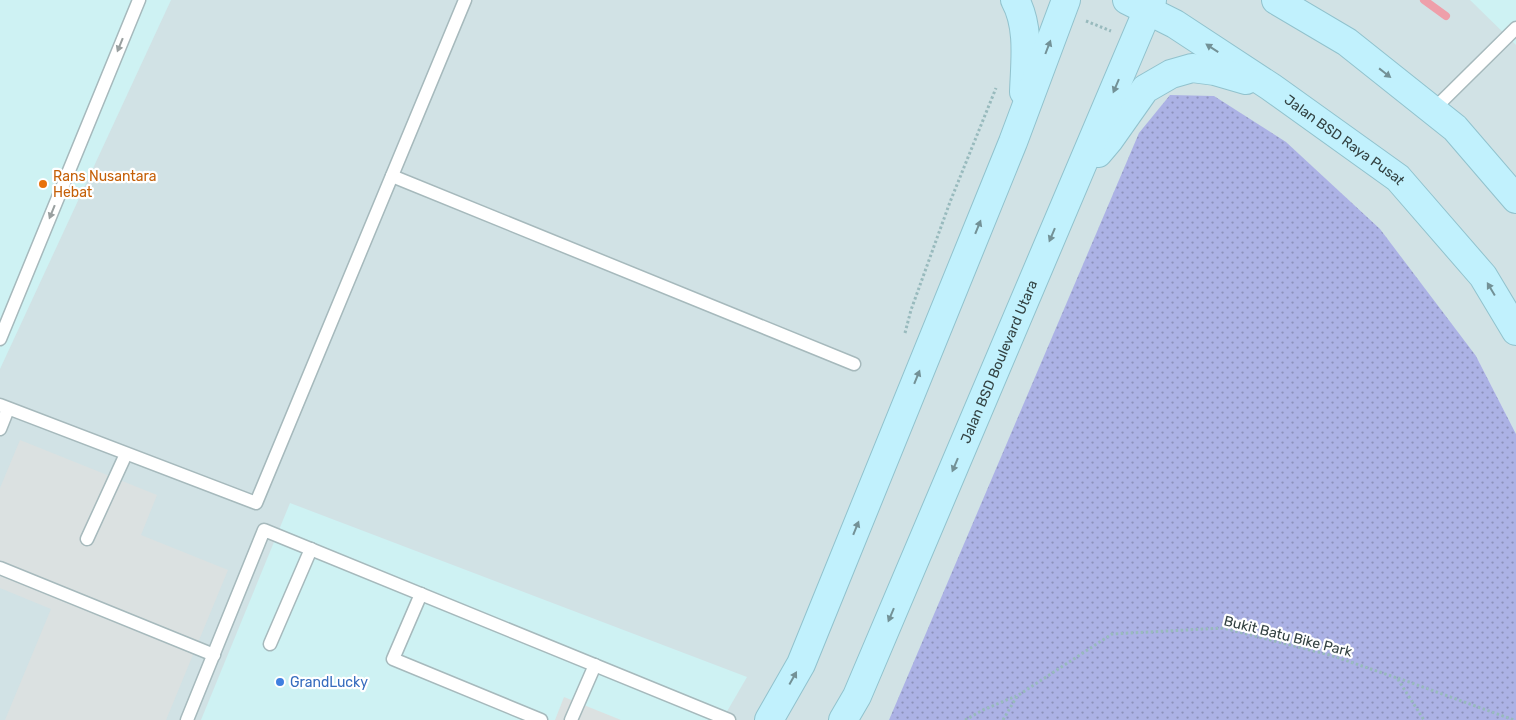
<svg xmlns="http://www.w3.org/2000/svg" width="1516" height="720" viewBox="0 0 1516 720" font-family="Rubik,sans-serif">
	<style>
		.residential { fill: #d1e2e5 }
		.commercial { fill: #cef2f3 }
		.grass { fill: url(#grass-dots) }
		.parking { fill: #dbe1e1 }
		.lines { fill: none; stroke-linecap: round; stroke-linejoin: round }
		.stream { stroke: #ee9faa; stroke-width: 8 }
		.service-casing { stroke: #a6b9bc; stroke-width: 15 }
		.secondary-casing { stroke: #91c2cd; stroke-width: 30 }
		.path { stroke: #98babd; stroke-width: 3; stroke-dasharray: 2.5 2.5; stroke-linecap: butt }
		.service { stroke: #fff; stroke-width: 12 }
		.secondary { stroke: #c1f1fd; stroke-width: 28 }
		.oneway { fill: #99a0a0 }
		.oneway2 { fill: #739196 }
		.food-dot { fill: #e8710a; stroke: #fff; stroke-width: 2 }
		.shop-dot { fill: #3f7fe0; stroke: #fff; stroke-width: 2 }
		.labels { text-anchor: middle; stroke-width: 4.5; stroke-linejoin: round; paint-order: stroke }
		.street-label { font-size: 14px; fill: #334242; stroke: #fff }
		.food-label { font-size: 14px; fill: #c56008; stroke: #fff; text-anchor: start }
		.shop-label { font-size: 14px; fill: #366cbe; stroke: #fff; text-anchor: start }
	</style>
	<defs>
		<pattern id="grass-dots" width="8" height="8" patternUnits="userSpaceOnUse" patternTransform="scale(1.25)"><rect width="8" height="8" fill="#acb2e5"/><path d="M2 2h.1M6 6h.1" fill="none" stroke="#8d92bb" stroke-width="1.8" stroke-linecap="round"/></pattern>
	</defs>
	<rect width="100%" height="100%" fill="#e3eff1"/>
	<polygon class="residential" points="0,0 1516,0 1516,434 1476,356 892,716 889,720 0,720"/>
	<g class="commercial">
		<polygon points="0,0 171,0 0,369"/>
		<polygon points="1470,0 1516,0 1516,45"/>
		<polygon points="290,503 747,677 722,720 201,720"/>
	</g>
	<polygon class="grass" points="1170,95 1214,96 1286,142 1380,229 1476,356 1516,434 1516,720 889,720 1139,133"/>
	<g class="parking">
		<polygon points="20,440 157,495 141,535 228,570 166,720 5,720 51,609 0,588 0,488"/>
		<polygon points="564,697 621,720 555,720"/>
	</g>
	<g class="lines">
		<polyline class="stream" points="1424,0 1446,16"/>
		<g class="service-casing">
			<g id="service">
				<polyline points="1433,110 1516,28"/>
				<polyline points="392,176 854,364"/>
				<polyline points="0,339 139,0"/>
				<polyline points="0,405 256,503 465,0"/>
				<polyline points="0,429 8,409"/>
				<polyline points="87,539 126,454"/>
				<polyline points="0,568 214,655"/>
				<polyline points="421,594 393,659 541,720"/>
				<polyline points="270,644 311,549"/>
				<polyline points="187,720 264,530 729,720"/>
				<polyline points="571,720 595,665"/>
			</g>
		</g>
		<g class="secondary-casing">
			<g id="secondary">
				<path d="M1015,0C1030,27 1025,63 1024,92"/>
				<path id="s1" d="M1127,0L1175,24L1271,87L1398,178L1483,276L1516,331"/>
				<polyline points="1276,0 1347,42 1455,128 1516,199"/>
				<polyline points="1098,153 1109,140 1145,89 1171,74 1192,68 1215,71 1246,80"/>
				<polyline points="769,720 801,664 1013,142 1066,0"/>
				<path id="s2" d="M843,720L857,696L1152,0"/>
			</g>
		</g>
		<g class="path">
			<polyline points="1086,21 1111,31"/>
			<polyline points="905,333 911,310 950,202 996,88"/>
			<polyline points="1398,678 1514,720"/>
			<polyline points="965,720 983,710 1016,696"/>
			<polyline points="1003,720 1017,696 1112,634 1223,628 1330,655 1397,678 1424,720"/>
		</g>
		<use href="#service" class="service"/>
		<use href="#secondary" class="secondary"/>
	</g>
	<defs><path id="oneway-solid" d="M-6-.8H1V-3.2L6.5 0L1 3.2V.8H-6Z" transform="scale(1.25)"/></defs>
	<g class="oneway">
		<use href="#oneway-solid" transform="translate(120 45) rotate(112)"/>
		<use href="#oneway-solid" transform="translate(52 212) rotate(112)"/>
	</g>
	<g class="oneway2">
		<use href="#oneway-solid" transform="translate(1048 47) rotate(-69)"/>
		<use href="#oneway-solid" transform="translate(1212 48) rotate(-147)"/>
		<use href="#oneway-solid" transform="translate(1385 73) rotate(38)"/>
		<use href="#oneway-solid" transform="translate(1116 86) rotate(113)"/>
		<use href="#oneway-solid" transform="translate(978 227) rotate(-68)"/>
		<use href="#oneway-solid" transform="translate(1052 235) rotate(113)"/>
		<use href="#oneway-solid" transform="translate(1491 289) rotate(-121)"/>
		<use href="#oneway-solid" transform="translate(917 377) rotate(-68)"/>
		<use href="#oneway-solid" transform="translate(955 465) rotate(113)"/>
		<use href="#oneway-solid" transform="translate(856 528) rotate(-68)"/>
		<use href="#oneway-solid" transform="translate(891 615) rotate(113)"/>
		<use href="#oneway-solid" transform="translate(793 678) rotate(-61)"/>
	</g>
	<circle class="food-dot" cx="43" cy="184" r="5"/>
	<circle class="shop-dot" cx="280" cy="682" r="5"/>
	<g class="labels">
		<g class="street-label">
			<text dy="5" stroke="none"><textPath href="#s1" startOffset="259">Jalan BSD Raya Pusat</textPath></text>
			<text dy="5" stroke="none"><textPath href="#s2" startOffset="391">Jalan BSD Boulevard Utara</textPath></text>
			<text transform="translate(1288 636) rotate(14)" y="5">Bukit Batu Bike Park</text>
		</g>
		<g class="food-label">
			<text x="53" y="181">Rans Nusantara<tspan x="53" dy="16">Hebat</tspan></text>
		</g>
		<g class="shop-label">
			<text x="290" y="687">GrandLucky</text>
		</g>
	</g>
</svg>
